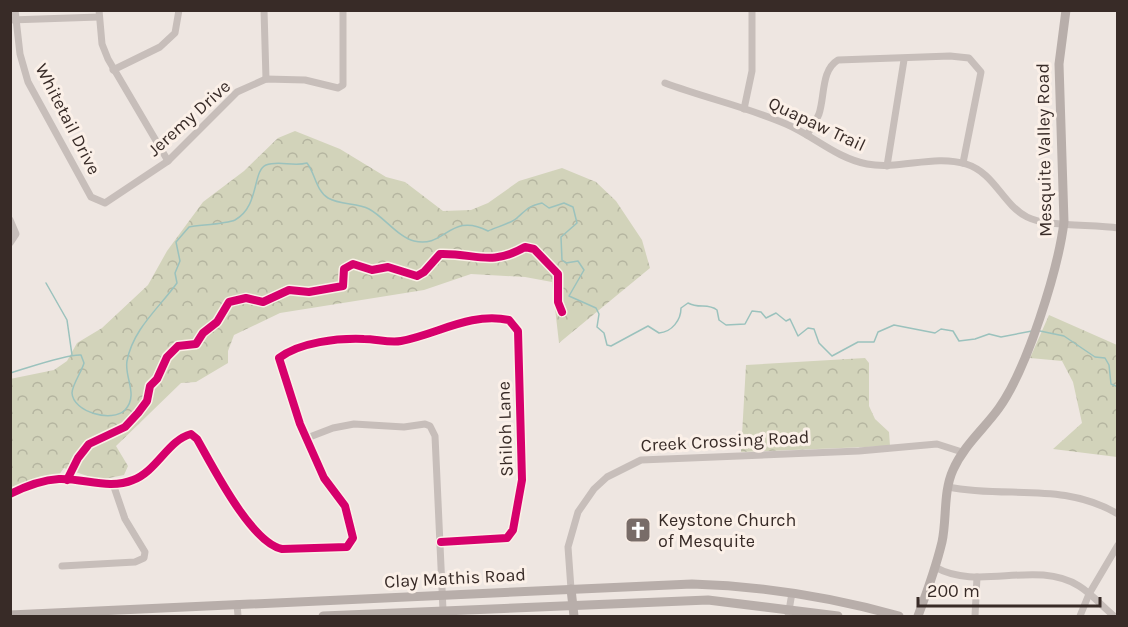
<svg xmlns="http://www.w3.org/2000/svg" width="1128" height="627" viewBox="0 0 1128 627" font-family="Karla,sans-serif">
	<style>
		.forest { fill: url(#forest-crowns) }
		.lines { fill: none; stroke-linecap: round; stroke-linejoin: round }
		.stream { stroke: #9bc2bd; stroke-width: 1.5 }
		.street { stroke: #c7beba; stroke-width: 7 }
		.secondary { stroke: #b8aeaa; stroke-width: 9 }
		.cycleway-casing { stroke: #fbf0e8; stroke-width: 11 }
		.cycleway { stroke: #d6006c; stroke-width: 8 }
		.labels { text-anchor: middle; stroke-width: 6; stroke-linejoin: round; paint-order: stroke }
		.street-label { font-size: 18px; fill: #382b27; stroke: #fbf0e8 }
		.poi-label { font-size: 18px; fill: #382b27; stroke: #fbf0e8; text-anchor: start }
	</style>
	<defs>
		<pattern id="forest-crowns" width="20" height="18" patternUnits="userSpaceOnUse" patternTransform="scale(1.5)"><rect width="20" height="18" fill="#d2d3ba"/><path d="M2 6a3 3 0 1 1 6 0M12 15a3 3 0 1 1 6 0" fill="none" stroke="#b5b5a0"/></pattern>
	</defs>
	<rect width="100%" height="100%" fill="#eee6e1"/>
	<g class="forest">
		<polygon points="295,131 340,149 386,177 405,182 443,211 471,210 488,203 519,181 562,168 596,182 616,201 642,240 650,268 559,343 552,282 525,277 471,274 424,290 280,313 234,335 228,351 228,363 196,382 181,383 116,446 128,466 124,475 99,480 64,468 58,476 11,491 10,379 54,370 67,361 77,343 102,328 148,285 167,251 203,202 244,171 278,138"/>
		<polygon points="1049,315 1117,345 1117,457 1053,449 1082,423 1073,382 1062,361 1030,358"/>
		<polygon points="865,358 869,363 869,406 875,419 889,432 890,446 741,452 746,365"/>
	</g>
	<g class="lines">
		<g class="stream">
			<polyline points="46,283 67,320 72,355"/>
			<polyline points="1040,331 1064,336 1095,357 1105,358 1109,365 1111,384 1118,387"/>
			<path d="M10,373C28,368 66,354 81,355L84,363C82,371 72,385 72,393C73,412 112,423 125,410C139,395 124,377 127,361C133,329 159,308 177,283L175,273L180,261L176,242L189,227C200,225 226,224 235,220C260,206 252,171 266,165C279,160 293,167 307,163C315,173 316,191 328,198C340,205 357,203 369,209C384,217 398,237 414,241C445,249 450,211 488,231C496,227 513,223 518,217C527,209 529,206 542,203L549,208L564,203L573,207L577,223L561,237L562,260L566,263L578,261L584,270L569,296L596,308L599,314L597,327L604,333L607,345L611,346L648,326L659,333C672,332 681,320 681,308L688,303C699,309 708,303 717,310L719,320L726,325L745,324L752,311L761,312L766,318L776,313L786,321L790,319L798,336L808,328L814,329L819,343L832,356L858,342H874L878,332L894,325L935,333L941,329L953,331L959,341L975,339L989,334L1001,337L1032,331"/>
		</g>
		<g class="street">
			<polyline points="15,10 20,54 28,82 91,197 105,203 168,161 237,92 266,79 305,80 338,88 343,85 343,10"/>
			<polyline points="99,10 102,44 108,59 168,161"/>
			<polyline points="264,10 266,79"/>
			<polyline points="10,20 99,17"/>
			<polyline points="113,70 160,47 175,33 179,10"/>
			<path d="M665,83C705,98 747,107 786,124C814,136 836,158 867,164C900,170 934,154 966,164C995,173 1002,204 1027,217C1046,227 1094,224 1118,228"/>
			<polyline points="744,109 752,71 752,10"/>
			<path d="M807,135C811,128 816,121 819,114C825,96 821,70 838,60L950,56L969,58L981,72L963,163"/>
			<polyline points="887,166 904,60"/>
			<polyline points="10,220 16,234 10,243"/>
			<polyline points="307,438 333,428 354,424 404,427 425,424 430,426 435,436 443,610"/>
			<path d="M948,487C1007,499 1062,481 1118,514"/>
			<path d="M10,494C26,486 42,480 59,479C84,478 109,490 133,480C157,471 168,440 191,434L197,439C212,465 251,543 282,549L347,547L353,538L345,506L324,478L300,424L279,358C300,342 338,338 364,339C376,339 389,343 401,341C438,334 470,312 509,320L518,331L522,480L513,530L507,538L441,542"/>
			<polyline points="62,566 135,562 144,558 145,552 125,519 113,484"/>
			<path d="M935,567C979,592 1035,559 1079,586C1092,594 1103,607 1114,616"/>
			<polyline points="571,589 568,547 578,512 594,489 607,477 641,460 859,451 937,444 962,452"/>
			<polyline points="237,604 238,616"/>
			<polyline points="788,616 792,593"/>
			<polyline points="975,616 977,577"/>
			<polyline points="1080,616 1089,594 1118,545"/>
		</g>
		<g class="secondary">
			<polyline points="571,589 574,616"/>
			<path d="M10,615L692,584C762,586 831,597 899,616"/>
			<polyline points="323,616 708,600 838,616"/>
			<path d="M918,616C927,592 936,567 942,542C947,519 943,492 953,470C964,445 984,429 999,408C1027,369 1058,270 1064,222L1059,64L1066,10"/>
		</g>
		<g class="cycleway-casing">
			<g id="cycleway">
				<path d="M67,480L78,458L89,444L125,427L138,413L147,401L150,386L157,379L167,357L178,346L196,344L203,333L217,322L229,302L246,298L263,302L289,290L309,292L343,286L344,269L353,264L372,270L388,267L417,276L424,272L440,254C476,253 490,267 525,247L534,249L558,274V302L562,312"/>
				<path d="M10,494C26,486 42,480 59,479C84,478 109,490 133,480C157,471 168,440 191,434L197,439C212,465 251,543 282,549L347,547L353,538L345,506L324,478L300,424L279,358C300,342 338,338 364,339C376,339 389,343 401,341C438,334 470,312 509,320L518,331L522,480L513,530L507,538L441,542"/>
			</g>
		</g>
		<use href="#cycleway" class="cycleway"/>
	</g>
	<defs>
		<g id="church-square" transform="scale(1.35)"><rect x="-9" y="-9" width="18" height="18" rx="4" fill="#786c68" stroke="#fbf0e8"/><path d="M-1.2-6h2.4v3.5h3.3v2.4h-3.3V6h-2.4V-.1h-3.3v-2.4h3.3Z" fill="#fff"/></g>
	</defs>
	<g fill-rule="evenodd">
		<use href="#church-square" x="638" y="530"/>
	</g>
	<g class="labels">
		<g class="street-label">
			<text transform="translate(189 118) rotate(-42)" y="6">Jeremy Drive</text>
			<text transform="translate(68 119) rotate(63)" y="6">Whitetail Drive</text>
			<text transform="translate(817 124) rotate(25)" y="6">Quapaw Trail</text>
			<text transform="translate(1044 150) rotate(-91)" y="6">Mesquite Valley Road</text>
			<text transform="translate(505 429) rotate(-92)" y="6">Shiloh Lane</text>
			<text transform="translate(725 441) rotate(-3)" y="6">Creek Crossing Road</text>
			<text transform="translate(455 578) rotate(-3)" y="6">Clay Mathis Road</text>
		</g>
		<g class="poi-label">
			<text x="658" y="526">Keystone Church<tspan x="658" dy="21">of Mesquite</tspan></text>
		</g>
	</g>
	<rect width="1128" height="627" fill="none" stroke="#382b27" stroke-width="24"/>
	<path d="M918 597v9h182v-9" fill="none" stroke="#382b27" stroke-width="3"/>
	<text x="927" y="597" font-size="18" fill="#382b27" stroke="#fbf0e8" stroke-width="4.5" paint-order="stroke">200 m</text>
</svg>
